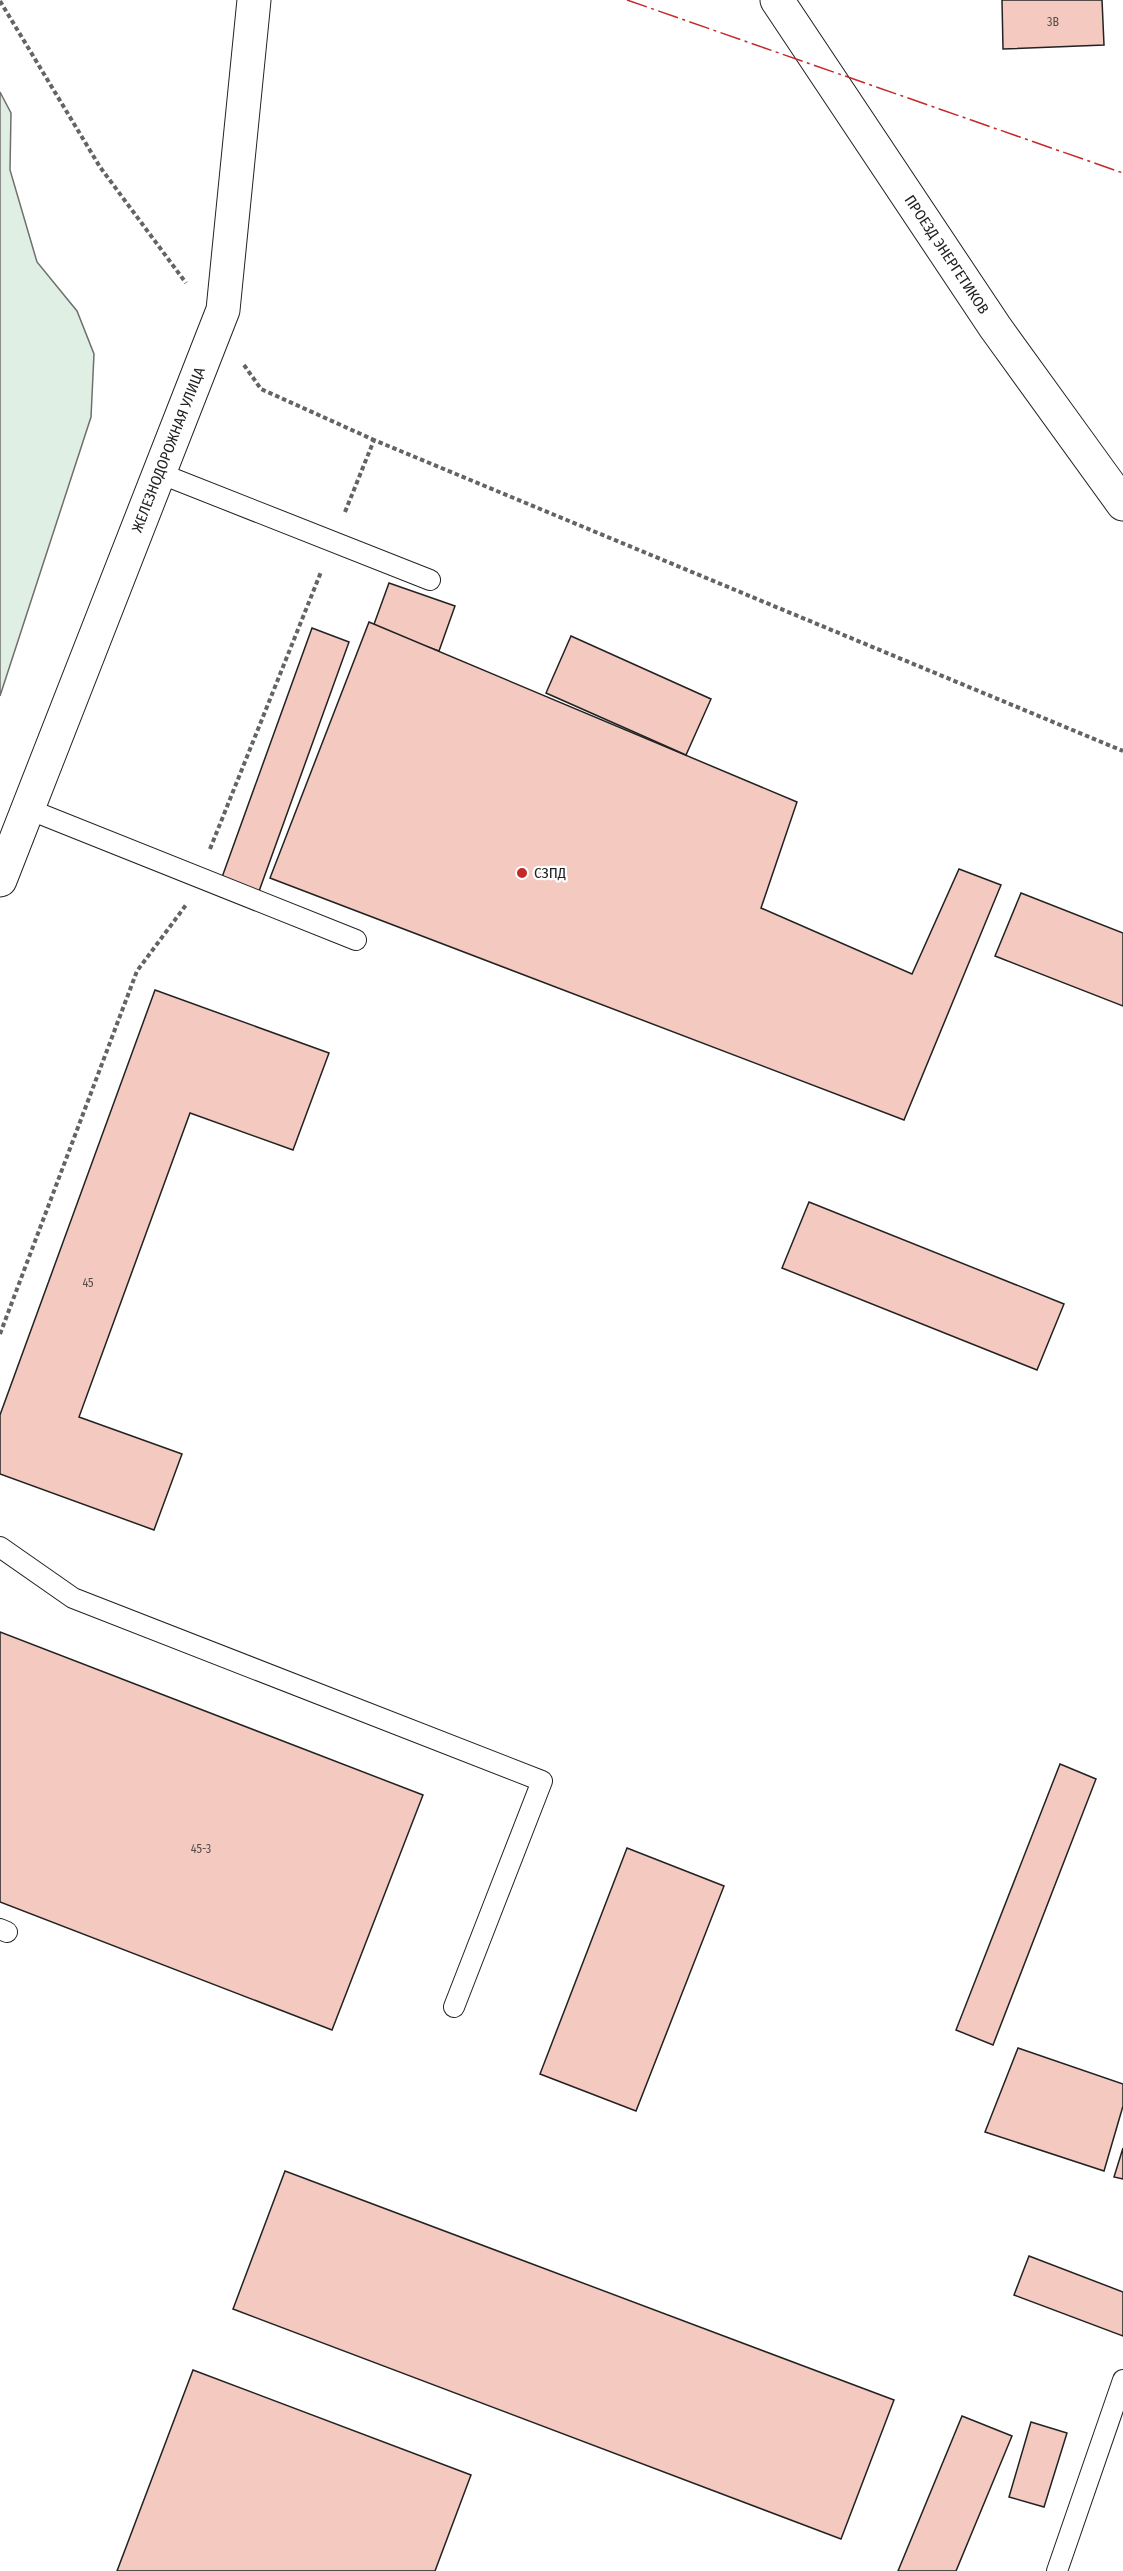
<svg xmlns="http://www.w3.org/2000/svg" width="1123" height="2571" viewBox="0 0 1123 2571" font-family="'Fira Sans Condensed',sans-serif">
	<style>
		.green { fill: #e0efe3; stroke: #6f6f6f; stroke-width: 1.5 }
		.building { fill: #f3c9c0; stroke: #222; stroke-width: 1.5 }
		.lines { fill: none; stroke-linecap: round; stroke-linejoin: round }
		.lane-casing { stroke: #222; stroke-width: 22 }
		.street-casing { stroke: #222; stroke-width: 35 }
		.path { stroke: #646464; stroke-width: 4; stroke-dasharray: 4.5 3; stroke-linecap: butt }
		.lane { stroke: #fff; stroke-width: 20 }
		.street { stroke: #fff; stroke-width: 33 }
		.power { stroke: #c62828; stroke-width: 1.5; stroke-dasharray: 21 4.5 3 4.5; stroke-linecap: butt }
		.poi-dot { fill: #c62828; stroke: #fff; stroke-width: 2 }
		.labels { text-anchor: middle; stroke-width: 4.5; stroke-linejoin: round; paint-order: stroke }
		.number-label { font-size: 12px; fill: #564c4a }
		.street-label { font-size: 15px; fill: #222; stroke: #fff }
		.poi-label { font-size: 15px; fill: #222; stroke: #fff; text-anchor: start }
	</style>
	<rect width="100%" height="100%" fill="#fff"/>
	<polygon class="green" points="0,92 11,113 10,170 37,262 77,311 94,354 91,417 0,696"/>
	<g class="building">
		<polygon points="1002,0 1102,0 1104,45 1003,49"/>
		<polygon points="389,583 455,606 439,651 373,627"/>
		<polygon points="369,622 797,802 761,908 912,974 959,869 1001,885 904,1120 270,878"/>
		<polygon points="312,628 349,642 258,894 221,880"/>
		<polygon points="571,636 711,699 686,755 546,693"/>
		<polygon points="1021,893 1123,933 1123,1006 995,956"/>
		<polygon points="155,990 329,1053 293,1150 190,1113 79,1417 182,1454 154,1530 0,1474 0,1415"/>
		<polygon points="809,1202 1064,1304 1037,1370 782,1268"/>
		<polygon points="0,1632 423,1795 332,2030 0,1902"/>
		<polygon points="1060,1764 1096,1779 993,2045 956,2030"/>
		<polygon points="627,1848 724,1886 636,2111 540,2074"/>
		<polygon points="1018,2048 1123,2084 1123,2106 1104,2171 985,2132"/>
		<polygon points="1123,2148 1123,2179 1114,2177"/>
		<polygon points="285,2171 894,2400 841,2539 233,2309"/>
		<polygon points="1029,2256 1123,2292 1123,2336 1014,2295"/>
		<polygon points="193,2370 471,2475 435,2571 117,2571"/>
		<polygon points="962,2416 1012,2436 956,2571 898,2571"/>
		<polygon points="1031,2422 1067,2433 1044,2507 1009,2497"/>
	</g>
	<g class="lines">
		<g class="lane-casing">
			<g id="lane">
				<polyline points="159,473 430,580"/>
				<polyline points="28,809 356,940"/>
				<polyline points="0,1547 73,1598 542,1781 454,2007"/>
				<polyline points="0,1929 7,1932"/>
				<polyline points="1057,2571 1123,2380"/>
			</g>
		</g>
		<g class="street-casing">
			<g id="street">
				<path id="s1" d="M777,0L995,327L1123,504"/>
				<path id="s2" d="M0,880L223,310L254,0"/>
			</g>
		</g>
		<g class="path">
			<polyline points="0,1 100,167 186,283"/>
			<polyline points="244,365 261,389 374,440"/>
			<polyline points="345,512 374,440 1123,751"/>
			<polyline points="210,849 321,572"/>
			<polyline points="0,1334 137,971 186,905"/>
		</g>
		<use href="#lane" class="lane"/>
		<use href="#street" class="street"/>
		<polyline class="power" points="627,0 1123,173"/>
	</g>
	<circle class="poi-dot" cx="522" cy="873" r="6"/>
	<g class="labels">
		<g class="number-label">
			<text x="1053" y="26">3В</text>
			<text x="88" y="1287">45</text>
			<text x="201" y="1853">45-3</text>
		</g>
		<g class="street-label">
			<text dy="5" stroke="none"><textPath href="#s1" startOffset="306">ПРОЕЗД ЭНЕРГЕТИКОВ</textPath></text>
			<text dy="5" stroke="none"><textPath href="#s2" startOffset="462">ЖЕЛЕЗНОДОРОЖНАЯ УЛИЦА</textPath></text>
		</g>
		<g class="poi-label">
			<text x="534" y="878">СЗПД</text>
		</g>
	</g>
</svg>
